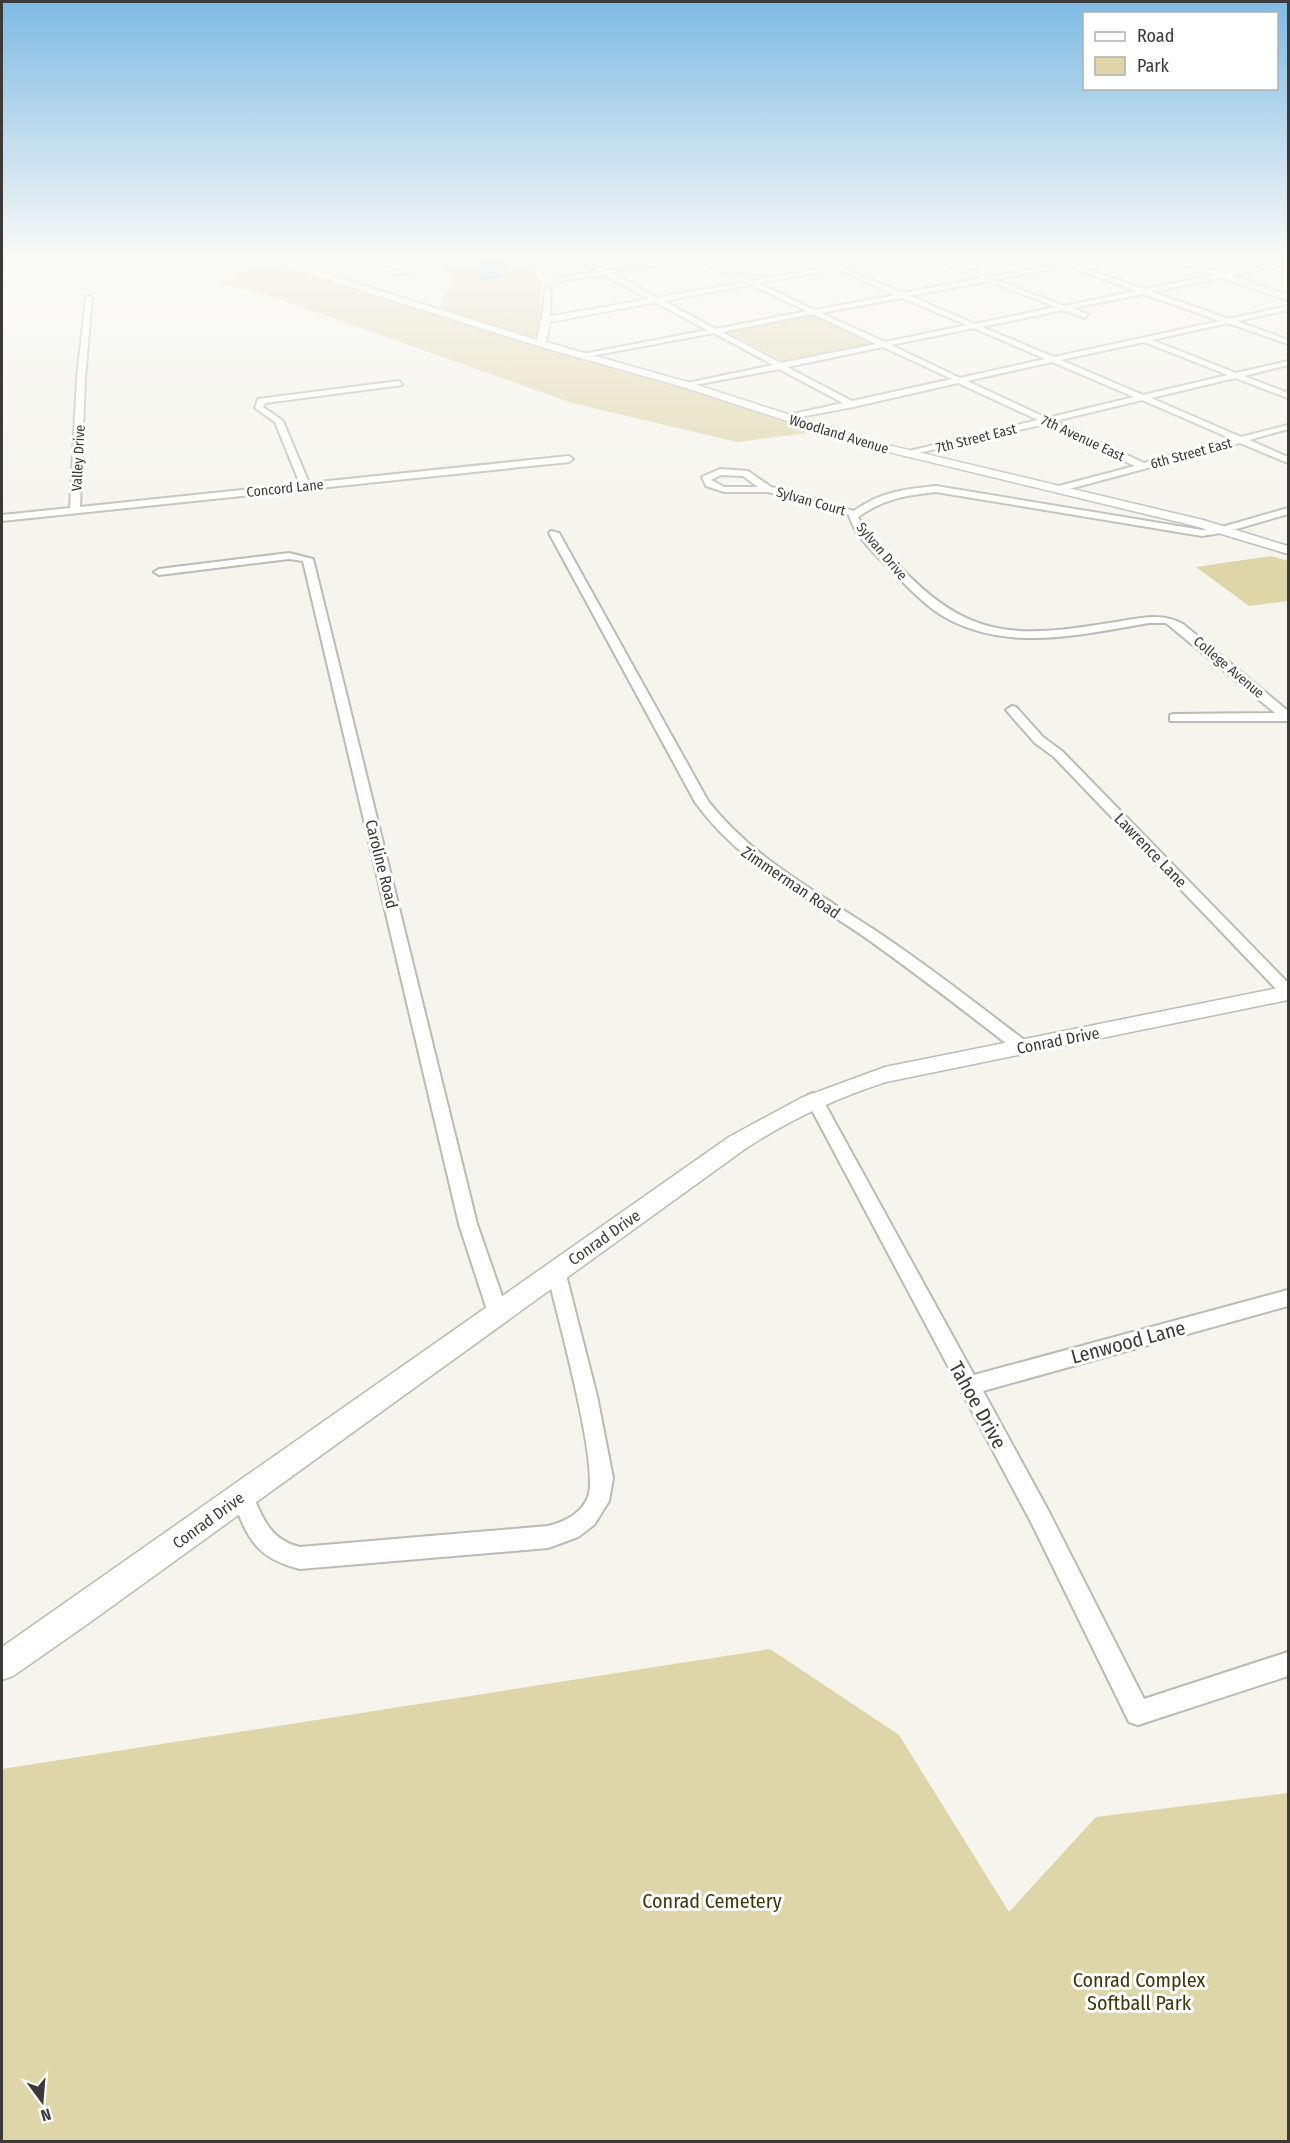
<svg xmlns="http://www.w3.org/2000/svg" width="1290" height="2143" viewBox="0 0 1290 2143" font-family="'Fira Sans Condensed',sans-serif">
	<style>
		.green { fill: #ded5a9 }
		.water { fill: #80c4dc }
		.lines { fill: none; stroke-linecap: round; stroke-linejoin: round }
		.minor-casing { stroke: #bcbab4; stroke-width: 4 }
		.tertiary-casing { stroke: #bcbab4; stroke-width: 3 }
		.minor { fill: #fff; fill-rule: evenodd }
		.tertiary { fill: #fff; fill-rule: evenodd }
		.labels { text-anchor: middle; stroke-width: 6; stroke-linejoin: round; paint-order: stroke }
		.far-street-label { font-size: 14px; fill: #3b3a38; stroke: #fff }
		.street-label { font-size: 16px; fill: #3b3a38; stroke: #fff }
		.near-street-label { font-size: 20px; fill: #3b3a38; stroke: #fff }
		.near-park-label { font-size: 20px; fill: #403708; stroke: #fff }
	</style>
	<rect width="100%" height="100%" fill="#f5f4ed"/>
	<g class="green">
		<polygon points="249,257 586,360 681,385 824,431 737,442 572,403 265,294 218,284 251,266"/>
		<polygon points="426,257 528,257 541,283 539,336 526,337 439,307 454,275"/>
		<polygon points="812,315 874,344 785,362 726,331"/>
		<polygon points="1271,556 1288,561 1288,601 1249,606 1196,567"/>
		<polygon points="770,1649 899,1735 1009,1912 1096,1817 1288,1793 1288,2141 2,2141 2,1769"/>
	</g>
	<polygon class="water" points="480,257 505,257 507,266 501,277 480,281"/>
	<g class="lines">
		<g class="minor-casing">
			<g id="minor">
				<polygon points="310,257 321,257 290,267 287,265"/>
				<polygon points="359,257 368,257 397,271 411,274 394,274"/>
				<path d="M573,257C586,257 595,270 608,270C636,271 670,257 702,257L815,310L895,295L810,257H819L903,293L981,278L928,257H937L989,277L1094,257H1108L1075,265L1145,289L1288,260V264L1152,292L1229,319L1288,306V310L1237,321L1288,340V344L1228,323L1152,340L1236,373L1288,361V365L1244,376L1288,393V398L1235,378L1151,398L1241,437L1288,425V429L1249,440L1288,457V463L1240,443L1058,492L1053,489L1055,487L1135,466L1045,424L905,456V452L1038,420L958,383L853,407L784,420V416L843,403L779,369L684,387L687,383L773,365L714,333L580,358L583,354L707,330L604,275L557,281L559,278L598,271ZM695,259L807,311L716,329L611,273ZM1067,266L1136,291L1064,306L996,280ZM988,281L1056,307L975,324L910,296ZM1144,294L1220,321L1054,357L982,327L1063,310L1085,318L1088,314L1072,308ZM902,298L967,325L885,342L821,313ZM813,314L876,344L781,363L722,332ZM974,328L1045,359L960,378L891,345ZM1144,342L1228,375L1143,395L1061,360ZM883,347L952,379L852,401L787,367ZM1052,362L1134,397L1047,418L967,381ZM1142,400L1232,439L1144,463L1055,421Z"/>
				<polygon points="548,288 551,290 550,320 546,322 542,320 545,290"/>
				<polygon points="89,296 92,298 85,378 80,507 300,484 275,422 255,408 258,399 399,381 402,385 265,403 263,407 283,421 309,483 569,456 573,459 569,462 2,521 2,515 70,508 77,378 86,298"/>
				<path d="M720,469L748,471L771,487L854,511C880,492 905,489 936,486L1202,530L1222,527L1288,508V514L1226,532L1202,536L936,492C906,495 883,499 858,517C869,539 891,558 909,576C976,643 1028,636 1116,622C1139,618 1161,612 1183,624L1288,711V721H1170V715L1174,714L1275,713L1166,623H1149C1083,634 1013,652 950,620C928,609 911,590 894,573C878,557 855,537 849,515L768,492H724L706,486L702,477ZM721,475L743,476L758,487H724L711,480Z"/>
				<path d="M551,531L559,533L708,801C753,858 813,890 873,929C926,964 977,1004 1028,1043L1030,1047L1028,1051H1016C967,1013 917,974 866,938C805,896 740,864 695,802L549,533Z"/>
				<polygon points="289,553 313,559 477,1224 508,1313 505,1319 498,1321 491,1319 488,1313 459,1224 303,561 289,559 159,575 154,572 159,569"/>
				<polygon points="1012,706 1016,707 1043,737 1062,751 1288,983 1288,997 1283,996 1054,757 1035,743 1006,710"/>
				<polygon points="814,1093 820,1095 974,1375 1288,1290 1288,1306 983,1391 1048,1510 1144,1699 1288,1652 1288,1676 1138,1725 1129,1722 1032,1524 806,1099 808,1095"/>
				<path d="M556,1263L563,1265L565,1271L597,1396L613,1478L609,1501L594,1525L578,1537L548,1548L300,1569C254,1558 247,1536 231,1495L234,1488L242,1485L250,1488C261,1515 269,1540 300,1547L548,1526C564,1522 581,1514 588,1497C600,1466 556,1312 547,1271L549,1265Z"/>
			</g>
		</g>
		<g class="tertiary-casing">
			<g id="tertiary">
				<polygon points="254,257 268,257 305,267 537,340 541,320 546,317 885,257 904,257 550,322 546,342 691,383 871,441 1203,520 1288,546 1288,554 1195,526 864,446 683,387 538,346"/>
				<polygon points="1162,257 1175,257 1288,295 1288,301"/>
				<path d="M1288,986V1000L886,1082C836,1098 789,1120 745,1149L89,1623L13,1676L2,1680V1647L729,1137L801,1098L885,1067Z"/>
			</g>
		</g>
		<use href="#minor" class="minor"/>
		<use href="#tertiary" class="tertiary"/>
	</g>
	<linearGradient id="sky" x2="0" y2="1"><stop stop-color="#7ebae3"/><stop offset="0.46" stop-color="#fafaf7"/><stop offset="1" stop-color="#fafaf7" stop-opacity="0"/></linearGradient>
	<rect width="1290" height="557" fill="url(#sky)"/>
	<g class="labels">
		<g class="far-street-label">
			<text transform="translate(839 434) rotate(17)" y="5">Woodland Avenue</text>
			<text transform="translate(976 438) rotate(-14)" y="5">7th Street East</text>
			<text transform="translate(1083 438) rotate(25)" y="5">7th Avenue East</text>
			<text transform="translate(1191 453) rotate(-15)" y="5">6th Street East</text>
			<text transform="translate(78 458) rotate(-87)" y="5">Valley Drive</text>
			<text transform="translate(285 488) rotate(-6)" y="5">Concord Lane</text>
			<text transform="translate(811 501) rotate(16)" y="5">Sylvan Court</text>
			<text transform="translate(882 551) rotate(50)" y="5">Sylvan Drive</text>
			<text transform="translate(1229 667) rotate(40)" y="5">College Avenue</text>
		</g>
		<g class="street-label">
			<text transform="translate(1151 850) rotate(46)" y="6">Lawrence Lane</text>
			<text transform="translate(382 864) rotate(76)" y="6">Caroline Road</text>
			<text transform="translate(791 882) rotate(34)" y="6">Zimmerman Road</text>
			<text transform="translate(1058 1040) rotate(-11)" y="6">Conrad Drive</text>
			<text transform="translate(604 1237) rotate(-35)" y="6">Conrad Drive</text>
			<text transform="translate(208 1520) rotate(-36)" y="6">Conrad Drive</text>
		</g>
		<g class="near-street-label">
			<text transform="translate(1128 1342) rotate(-15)" y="7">Lenwood Lane</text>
			<text transform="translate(978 1405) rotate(61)" y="7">Tahoe Drive</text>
		</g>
		<g class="near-park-label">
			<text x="712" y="1908">Conrad Cemetery</text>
			<text x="1139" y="1987">Conrad Complex<tspan x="1139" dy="23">Softball Park</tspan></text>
		</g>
	</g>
	<rect width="1290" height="2143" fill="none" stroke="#3b3a38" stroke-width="6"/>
	<rect x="1083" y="12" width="195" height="78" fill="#ffffff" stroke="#b1b0af" stroke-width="1.5"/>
	<rect x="1095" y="32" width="30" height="9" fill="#ffffff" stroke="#b1b0af" stroke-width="1.5"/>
	<text x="1137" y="42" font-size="18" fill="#3b3a38">Road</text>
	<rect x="1095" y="57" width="30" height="18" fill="#ded5a9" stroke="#b1b0af" stroke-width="1.5"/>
	<text x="1137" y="72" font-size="18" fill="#3b3a38">Park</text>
	<g transform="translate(42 2101) rotate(164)" stroke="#ffffff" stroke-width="4.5" paint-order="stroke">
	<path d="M0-4.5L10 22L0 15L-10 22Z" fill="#3b3a38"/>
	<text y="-9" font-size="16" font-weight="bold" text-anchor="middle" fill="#3b3a38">N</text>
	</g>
</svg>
